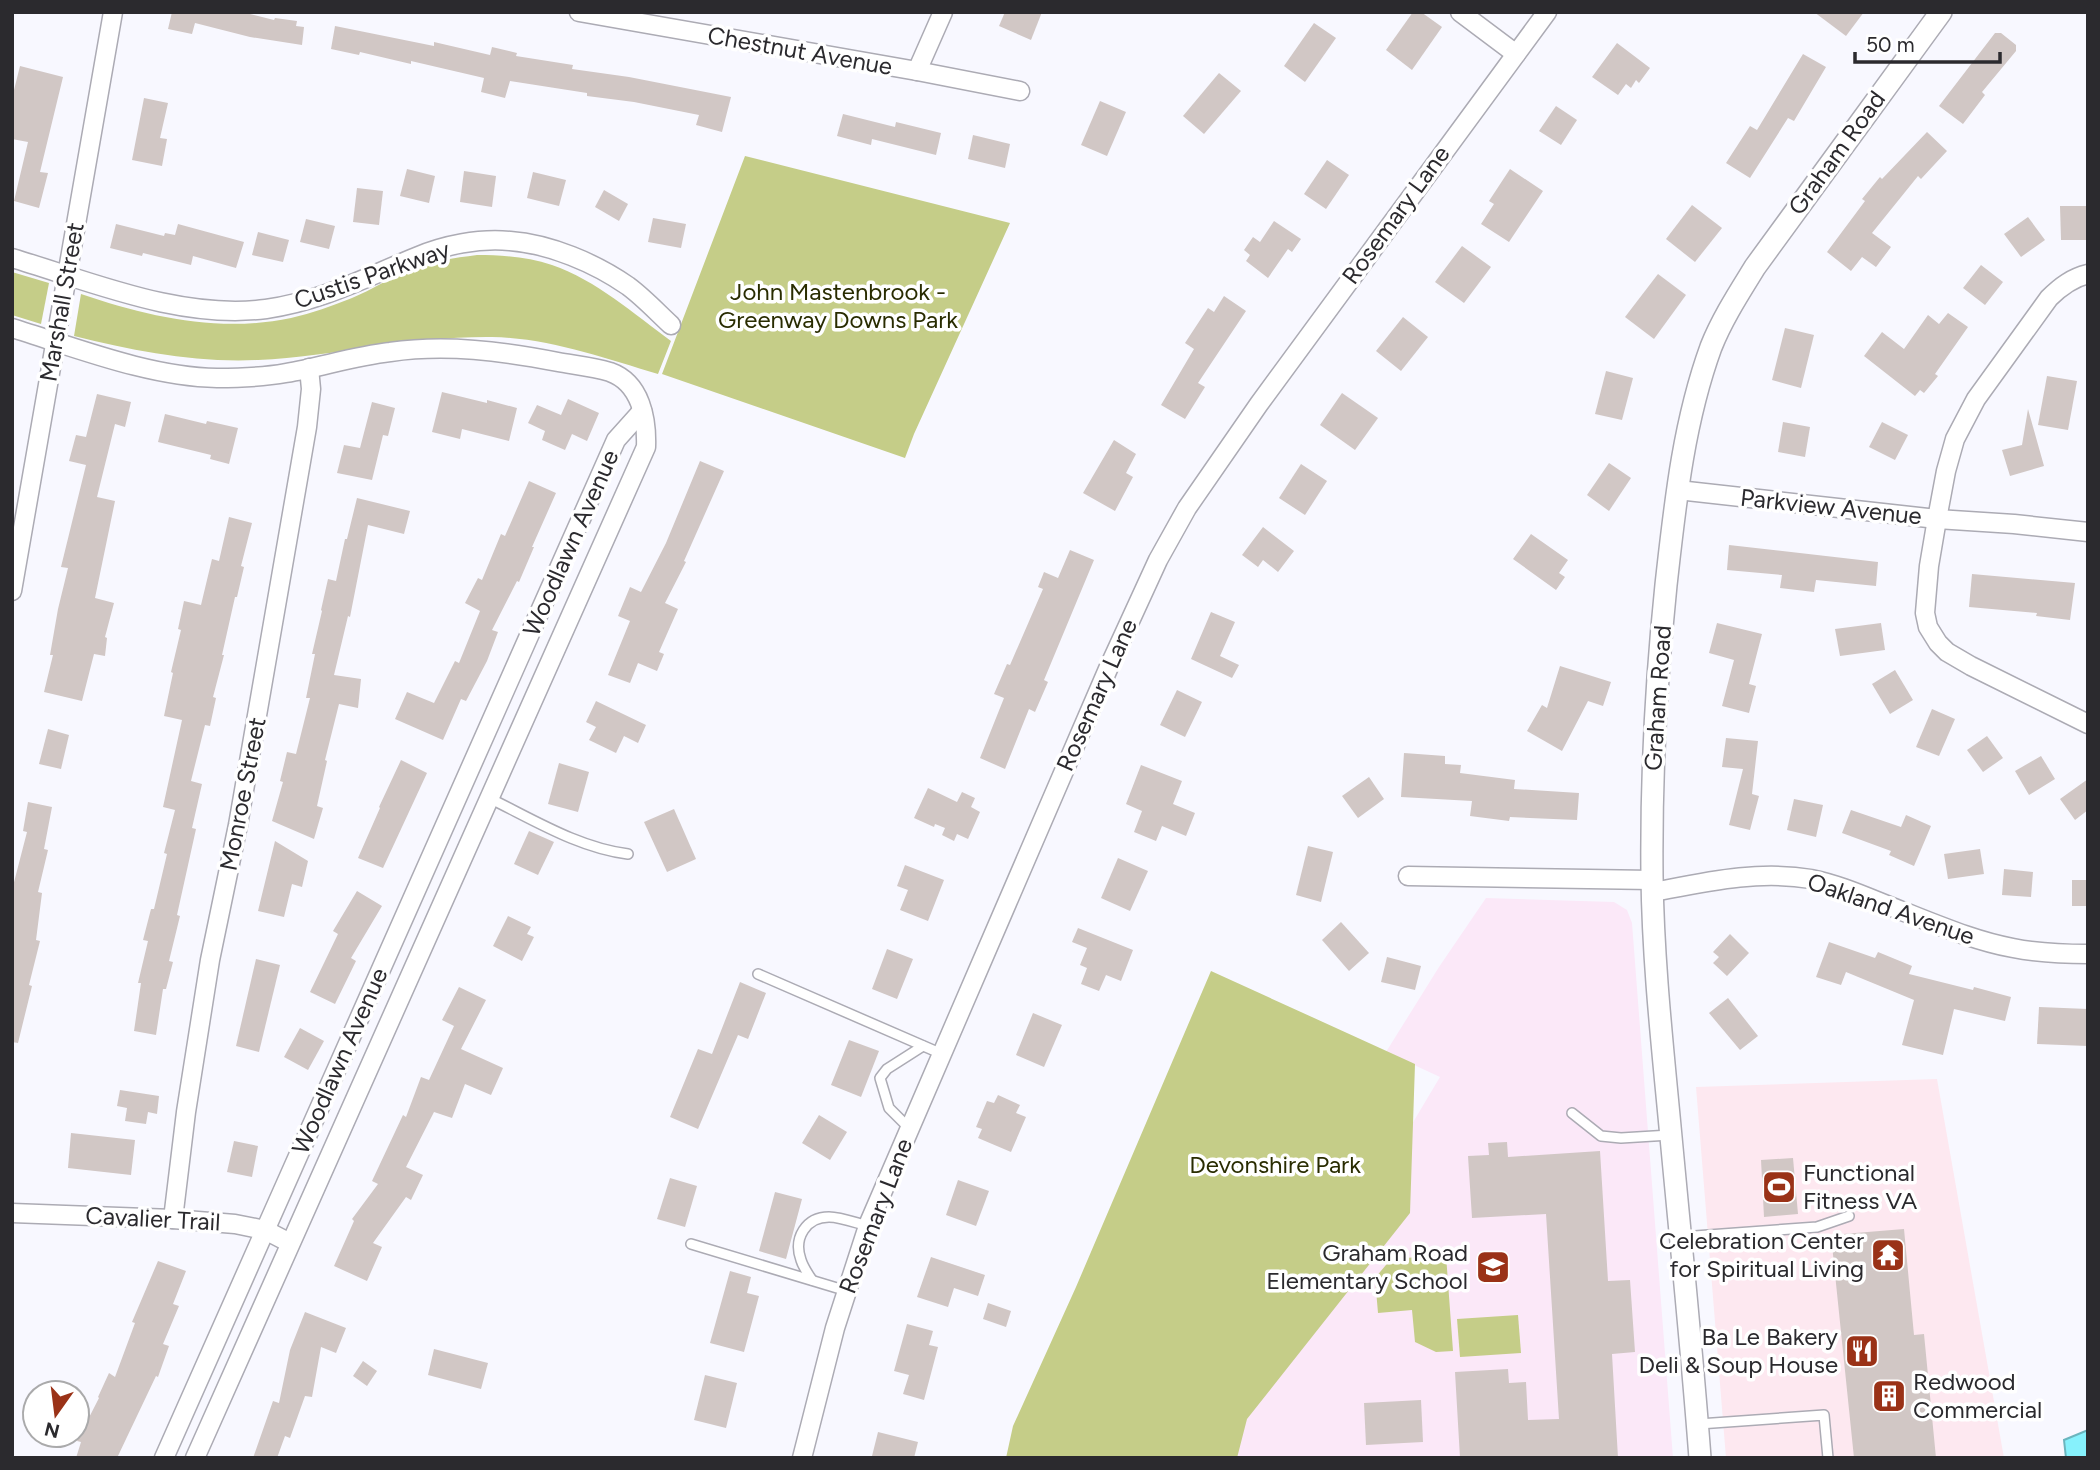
<svg xmlns="http://www.w3.org/2000/svg" width="2100" height="1470" viewBox="0 0 2100 1470" font-family="Figtree,sans-serif">
	<style>
		.commercial { fill: #fde8f0 }
		.education { fill: #fbe8f8 }
		.green { fill: #c5cd88 }
		.water { fill: #86f1fc; stroke: #6bb5be; stroke-width: 2 }
		.building { fill: #d1c7c5 }
		.lines { fill: none; stroke-linecap: round; stroke-linejoin: round }
		.service-casing { stroke: #acabb4; stroke-width: 12 }
		.minor-casing { stroke: #acabb4; stroke-width: 21 }
		.tertiary-casing { stroke: #acabb4; stroke-width: 24 }
		.service { stroke: #fff; stroke-width: 9 }
		.minor { stroke: #fff; stroke-width: 18 }
		.tertiary { stroke: #fff; stroke-width: 21 }
		.labels { text-anchor: middle; stroke-width: 7; stroke-linejoin: round; paint-order: stroke }
		.street-label { font-size: 24px; fill: #2b2a2e; stroke: #fff }
		.park-label { font-size: 24px; fill: #292c01; stroke: #fff }
		.poi-label { font-size: 24px; fill: #2b2a2e; stroke: #fff; text-anchor: end }
	</style>
	<rect width="100%" height="100%" fill="#f8f8ff"/>
	<polygon class="commercial" points="1937,1079 2004,1458 1726,1458 1696,1087"/>
	<polygon class="education" points="1486,898 1614,902 1627,910 1632,923 1673,1458 1213,1458 1440,1077 1386,1052 1439,967"/>
	<g class="green">
		<polygon points="745,156 1010,223 914,434 905,458 662,374"/>
		<path d="M477,255C502,255 528,257 552,265C596,280 634,314 671,341L658,374C604,358 549,338 492,337C413,336 337,356 258,360C195,363 135,351 74,336L81,294C148,317 220,333 291,318C312,313 332,306 352,298C371,290 390,278 409,270C431,261 454,258 477,255Z"/>
		<polygon points="12,272 49,283 41,324 12,315"/>
		<polygon points="1211,971 1415,1064 1410,1213 1247,1419 1237,1458 1006,1458 1013,1426 1076,1287"/>
		<polygon points="1446,1255 1453,1351 1436,1352 1415,1342 1412,1310 1378,1313 1375,1278 1391,1259"/>
		<polygon points="1518,1315 1521,1353 1460,1357 1457,1319"/>
	</g>
	<polygon class="water" points="2088,1430 2088,1458 2066,1458 2064,1440"/>
	<g class="building">
		<polygon points="172,12 242,12 274,20 275,18 297,21 296,26 304,27 302,45 250,37 195,23 192,34 168,29"/>
		<polygon points="1005,12 1042,12 1031,40 999,26"/>
		<polygon points="1413,12 1421,12 1442,27 1412,70 1386,50"/>
		<polygon points="1814,12 1864,12 1846,36"/>
		<polygon points="1314,23 1336,38 1305,82 1284,66"/>
		<polygon points="335,26 434,46 434,42 490,55 492,47 517,53 516,56 573,65 572,69 629,77 731,97 722,132 696,125 699,115 634,102 587,96 587,93 510,81 505,98 481,92 484,78 411,61 411,64 360,52 359,55 331,49"/>
		<polygon points="1995,33 2001,33 2016,45 2016,51 1982,92 1985,95 1963,124 1939,106"/>
		<polygon points="1617,43 1650,68 1639,83 1636,80 1631,88 1626,84 1618,95 1592,77"/>
		<polygon points="1803,54 1826,67 1794,121 1788,118 1750,178 1726,163 1750,126 1757,130"/>
		<polygon points="20,66 63,77 40,172 48,173 39,208 14,201 28,142 12,139 12,98"/>
		<polygon points="1219,73 1241,91 1204,134 1183,116"/>
		<polygon points="144,98 168,103 160,138 167,139 162,166 132,160"/>
		<polygon points="1100,101 1126,112 1107,156 1081,145"/>
		<polygon points="1556,106 1577,120 1561,145 1539,131"/>
		<polygon points="843,114 895,127 896,122 941,133 936,155 872,139 871,145 837,136"/>
		<polygon points="1927,132 1947,151 1921,179 1918,176 1872,233 1891,247 1876,267 1862,257 1851,271 1827,252 1865,201 1862,199 1880,177 1882,179"/>
		<polygon points="973,135 1010,144 1005,168 968,159"/>
		<polygon points="1327,160 1349,175 1326,209 1304,194"/>
		<polygon points="407,169 435,176 429,203 400,196"/>
		<polygon points="1510,169 1543,191 1509,242 1481,224 1494,204 1489,201"/>
		<polygon points="464,171 496,176 492,207 460,202"/>
		<polygon points="533,172 566,180 559,206 527,198"/>
		<polygon points="357,188 383,191 379,225 353,222"/>
		<polygon points="604,190 628,204 619,221 595,207"/>
		<polygon points="1692,205 1722,228 1695,262 1666,239"/>
		<polygon points="2060,206 2088,206 2088,240 2061,240"/>
		<polygon points="2028,217 2045,240 2021,257 2004,234"/>
		<polygon points="653,218 686,224 681,248 648,242"/>
		<polygon points="306,219 335,226 329,249 300,242"/>
		<polygon points="1274,221 1301,239 1292,252 1288,249 1268,278 1246,261 1250,255 1244,250 1253,237 1260,242"/>
		<polygon points="116,224 164,236 165,233 175,235 178,224 244,242 236,268 193,256 191,265 143,253 142,256 110,248"/>
		<polygon points="258,232 289,240 283,262 252,255"/>
		<polygon points="1462,246 1491,267 1464,303 1435,282"/>
		<polygon points="1981,265 2003,282 1985,305 1963,288"/>
		<polygon points="1658,274 1686,295 1654,339 1625,317"/>
		<polygon points="1224,296 1246,311 1198,383 1205,387 1185,419 1161,405 1194,349 1185,343 1208,308 1214,312"/>
		<polygon points="1948,313 1968,327 1935,374 1938,376 1924,393 1920,390 1915,396 1864,356 1882,332 1904,349 1928,315 1939,324"/>
		<polygon points="1403,317 1428,337 1401,371 1376,351"/>
		<polygon points="1785,328 1814,335 1801,388 1772,380"/>
		<polygon points="1606,371 1633,378 1622,420 1595,414"/>
		<polygon points="2047,376 2077,381 2068,430 2038,425"/>
		<polygon points="442,392 487,403 487,400 517,408 509,441 462,429 460,439 432,432"/>
		<polygon points="1342,393 1378,418 1355,450 1320,425"/>
		<polygon points="97,394 131,402 125,427 115,424 97,497 115,501 95,598 114,603 105,637 107,638 105,656 94,654 82,701 44,692 53,655 50,655 58,609 68,568 61,567 86,465 69,461 76,435 86,437"/>
		<polygon points="568,399 599,413 587,441 572,434 565,450 542,440 545,431 528,423 537,405 561,415"/>
		<polygon points="372,402 395,408 388,436 383,435 372,480 337,473 344,445 360,448"/>
		<polygon points="2028,409 2044,466 2010,476 2002,450 2022,445"/>
		<polygon points="165,414 206,424 207,421 238,428 229,464 210,459 211,455 158,442"/>
		<polygon points="1783,422 1810,427 1805,457 1778,452"/>
		<polygon points="1882,422 1908,435 1895,460 1869,447"/>
		<polygon points="1114,440 1136,454 1126,473 1133,477 1115,511 1083,493"/>
		<polygon points="700,461 724,471 684,561 686,562 665,603 678,609 659,652 664,654 657,671 638,663 630,683 608,675 630,621 618,616 630,587 641,592 666,543"/>
		<polygon points="1609,463 1631,478 1609,511 1587,495"/>
		<polygon points="1301,464 1327,481 1305,515 1279,498"/>
		<polygon points="529,481 556,493 532,547 534,547 519,582 517,581 492,630 498,632 487,661 466,701 461,699 443,740 395,719 407,692 434,703 455,661 459,663 480,611 465,603 478,578 482,580 501,534 505,536"/>
		<polygon points="357,498 410,511 404,534 368,525 350,617 348,616 334,675 361,679 358,708 339,704 325,760 327,761 317,806 323,808 314,839 272,821 283,782 280,781 287,752 296,754 310,698 306,698 315,654 312,654 322,611 321,610 328,579 336,581 345,539 347,539"/>
		<polygon points="229,517 252,523 241,566 244,567 237,597 235,597 222,655 224,655 213,697 216,698 210,726 205,725 191,781 202,784 192,828 196,829 177,915 180,916 169,961 173,962 166,989 163,989 156,1035 134,1031 141,983 138,983 148,941 143,940 151,909 154,909 167,854 164,853 175,810 163,807 182,720 164,716 173,673 171,672 181,630 178,629 184,601 201,605 212,559 219,561"/>
		<polygon points="1263,527 1294,551 1278,572 1263,560 1258,567 1242,555"/>
		<polygon points="1531,534 1568,560 1559,573 1565,577 1556,590 1513,559"/>
		<polygon points="1729,545 1878,562 1876,586 1816,580 1814,592 1780,588 1782,575 1727,570"/>
		<polygon points="1070,550 1094,560 1044,680 1048,682 1035,712 1029,709 1005,769 980,758 1004,698 994,694 1007,664 1010,665 1043,589 1038,587 1044,572 1058,578"/>
		<polygon points="1972,574 2075,583 2070,620 2036,616 2037,613 1969,607"/>
		<polygon points="1211,612 1235,622 1220,656 1239,665 1232,678 1191,659"/>
		<polygon points="1717,623 1762,634 1749,684 1756,686 1749,713 1722,706 1734,660 1709,653"/>
		<polygon points="1881,623 1885,650 1840,656 1835,629"/>
		<polygon points="1560,666 1611,682 1603,706 1588,701 1562,751 1527,731 1542,705 1547,708"/>
		<polygon points="1895,670 1913,700 1890,714 1872,684"/>
		<polygon points="1177,690 1202,702 1185,737 1160,725"/>
		<polygon points="596,701 646,725 638,743 624,736 616,753 589,740 596,727 586,722"/>
		<polygon points="1932,709 1955,719 1939,756 1916,747"/>
		<polygon points="48,729 69,735 61,769 39,764"/>
		<polygon points="1987,736 2003,758 1983,772 1967,750"/>
		<polygon points="1726,738 1758,741 1752,794 1759,796 1750,830 1729,825 1743,769 1722,767"/>
		<polygon points="1404,753 1445,756 1445,764 1461,765 1460,773 1515,780 1514,789 1579,793 1577,820 1510,817 1509,821 1470,816 1472,801 1401,797"/>
		<polygon points="2041,756 2055,779 2029,795 2015,771"/>
		<polygon points="401,760 427,773 383,868 358,858 380,808 379,807"/>
		<polygon points="559,763 589,772 578,812 548,804"/>
		<polygon points="1141,765 1182,781 1173,804 1195,813 1186,836 1162,826 1156,841 1134,832 1142,811 1126,804"/>
		<polygon points="1369,777 1384,799 1358,818 1342,796"/>
		<polygon points="2088,779 2088,810 2075,820 2060,799"/>
		<polygon points="928,788 957,802 962,792 975,798 971,807 980,812 968,839 957,834 954,841 942,835 945,828 935,824 934,827 914,818"/>
		<polygon points="1794,799 1823,805 1816,837 1787,830"/>
		<polygon points="28,802 52,807 44,849 48,850 38,892 42,893 36,940 40,941 29,985 32,986 18,1043 12,1042 12,890 27,832 23,831"/>
		<polygon points="674,809 696,859 667,872 644,822"/>
		<polygon points="1851,810 1901,827 1906,815 1931,826 1914,866 1889,855 1891,851 1842,833"/>
		<polygon points="529,831 554,842 538,875 514,864"/>
		<polygon points="275,841 308,861 302,887 292,884 284,917 258,911"/>
		<polygon points="1308,846 1333,852 1321,902 1296,895"/>
		<polygon points="1980,849 1984,874 1948,879 1944,854"/>
		<polygon points="1118,858 1148,871 1130,911 1101,898"/>
		<polygon points="905,865 944,880 928,921 900,910 908,890 897,886"/>
		<polygon points="2004,869 2033,872 2031,897 2002,895"/>
		<rect x="2072" y="880" width="16" height="26"/>
		<polygon points="357,891 382,906 351,958 356,961 335,1004 310,992 338,934 333,931"/>
		<polygon points="508,916 531,927 527,934 534,937 522,961 493,946"/>
		<polygon points="1341,922 1369,953 1349,971 1322,940"/>
		<polygon points="1078,928 1133,950 1121,981 1106,975 1099,991 1081,984 1087,968 1080,965 1087,948 1072,942"/>
		<polygon points="1730,934 1749,953 1727,976 1713,963 1719,957 1713,952"/>
		<polygon points="1829,942 1875,958 1878,952 1912,966 1909,974 1973,990 1974,987 2011,997 2005,1021 1954,1009 1943,1055 1902,1045 1914,1000 1846,972 1841,985 1816,977"/>
		<polygon points="887,949 913,959 897,999 872,989"/>
		<polygon points="1387,957 1421,966 1415,990 1381,982"/>
		<polygon points="256,959 280,965 259,1052 236,1046"/>
		<polygon points="740,982 766,993 748,1039 738,1035 698,1129 670,1117 698,1049 712,1054"/>
		<polygon points="459,987 486,1000 461,1049 503,1068 491,1095 465,1084 452,1118 434,1112 406,1167 423,1175 411,1200 406,1197 373,1243 382,1247 367,1281 334,1266 354,1221 352,1219 378,1184 372,1181 403,1115 406,1117 421,1077 429,1080 454,1026 442,1020"/>
		<polygon points="1728,998 1758,1036 1740,1050 1709,1013"/>
		<polygon points="2039,1007 2088,1009 2088,1046 2037,1044"/>
		<polygon points="1033,1013 1062,1025 1044,1067 1016,1055"/>
		<polygon points="300,1028 324,1041 308,1070 284,1057"/>
		<polygon points="849,1040 879,1051 861,1097 831,1085"/>
		<polygon points="120,1090 159,1096 157,1114 148,1112 146,1124 125,1121 127,1108 117,1106"/>
		<polygon points="998,1095 1020,1105 1016,1113 1026,1117 1011,1152 978,1138 982,1129 976,1127 987,1101 994,1103"/>
		<polygon points="819,1115 847,1132 830,1160 802,1143"/>
		<polygon points="71,1133 135,1140 131,1175 68,1168"/>
		<polygon points="234,1141 258,1146 252,1177 227,1172"/>
		<polygon points="1507,1142 1508,1157 1600,1151 1608,1281 1630,1280 1635,1352 1612,1354 1618,1458 1460,1458 1455,1372 1508,1369 1509,1383 1526,1382 1528,1420 1559,1419 1546,1214 1472,1218 1468,1156 1489,1155 1488,1143"/>
		<polygon points="1793,1158 1798,1214 1764,1217 1761,1160"/>
		<polygon points="670,1178 697,1186 685,1227 657,1219"/>
		<polygon points="958,1180 989,1191 976,1226 946,1215"/>
		<polygon points="775,1192 802,1199 786,1259 759,1251"/>
		<polygon points="1904,1229 1914,1335 1924,1334 1936,1458 1854,1458 1831,1235"/>
		<polygon points="931,1257 985,1275 978,1296 954,1288 948,1307 917,1297"/>
		<polygon points="158,1261 186,1271 173,1304 179,1306 163,1344 169,1346 158,1377 156,1376 117,1458 76,1458 81,1442 77,1441 99,1398 98,1397 109,1373 115,1377 135,1323 132,1322"/>
		<polygon points="730,1271 751,1277 747,1293 759,1296 744,1352 710,1343"/>
		<polygon points="988,1303 1011,1311 1006,1327 983,1319"/>
		<polygon points="305,1312 346,1328 336,1353 321,1347 312,1397 305,1396 290,1438 285,1436 277,1458 253,1458 273,1401 279,1403 290,1350"/>
		<polygon points="907,1324 933,1331 929,1345 938,1347 924,1400 903,1394 909,1375 894,1371"/>
		<polygon points="434,1349 488,1363 481,1389 428,1375"/>
		<polygon points="363,1361 377,1371 367,1386 353,1376"/>
		<polygon points="705,1375 737,1383 726,1428 694,1420"/>
		<polygon points="1421,1400 1423,1442 1366,1445 1364,1403"/>
		<polygon points="878,1432 918,1442 914,1458 880,1458 872,1456"/>
	</g>
	<g class="lines">
		<g class="service-casing">
			<g id="service">
				<path d="M489,798C534,820 579,848 628,854"/>
				<polyline points="758,974 942,1054"/>
				<polyline points="1572,1113 1601,1136 1621,1138 1670,1135"/>
				<polyline points="909,1128 889,1108 880,1078 887,1069 923,1046"/>
				<polyline points="1681,1237 1817,1227 1849,1216"/>
				<polyline points="691,1244 847,1291"/>
				<path d="M812,1280C808,1274 803,1267 801,1260C793,1238 806,1217 829,1217C841,1217 856,1223 868,1226"/>
				<polyline points="1699,1424 1824,1415 1828,1458"/>
			</g>
		</g>
		<g class="minor-casing">
			<g id="minor">
				<polyline points="579,12 917,71 1020,91"/>
				<polyline points="1460,12 1516,54"/>
				<polyline points="917,71 943,12"/>
				<path d="M12,258C92,282 181,320 266,309C322,301 364,278 416,257C444,245 479,238 510,241C550,244 595,263 628,286C643,297 657,312 671,325"/>
				<path d="M2088,274C2072,278 2061,286 2049,298L1976,399L1955,439L1946,471L1937,519L1929,566L1925,613L1928,627L1938,643L1947,652L1971,666L2088,724"/>
				<path d="M12,328C77,348 150,377 217,378C240,378 264,377 286,373C321,367 355,356 390,352C446,344 502,351 558,362C575,365 594,367 610,372C641,383 647,419 646,447L195,1458"/>
				<polyline points="1678,490 1937,519 2014,524 2088,532"/>
				<polyline points="12,591 113,12"/>
				<polyline points="1408,876 1652,880"/>
				<path d="M1653,892C1706,882 1757,870 1811,879C1842,885 1873,900 1902,911C1938,925 1975,941 2013,948C2038,953 2063,954 2088,954"/>
				<polyline points="12,1213 173,1219 235,1224 265,1230 290,1243"/>
				<polyline points="173,1219 186,1112 210,960 238,825 307,427 311,389 309,368"/>
				<polyline points="164,1458 616,440 642,411"/>
				<polyline points="802,1458 835,1328 869,1223 1108,669 1158,560 1187,508 1259,404 1547,12"/>
			</g>
		</g>
		<g class="tertiary-casing">
			<path id="tertiary" d="M1700,1458C1692,1351 1681,1244 1671,1137C1663,1051 1653,963 1652,876C1651,779 1656,682 1666,585C1675,505 1683,424 1711,347C1722,319 1739,293 1755,267L1941,12"/>
		</g>
		<use href="#service" class="service"/>
		<use href="#minor" class="minor"/>
		<use href="#tertiary" class="tertiary"/>
	</g>
	<defs>
		<g id="stadium-square" transform="scale(1.75)"><rect x="-9" y="-9" width="18" height="18" rx="4" fill="#9a3217" stroke="#fff"/><path d="M0-5a6.5 5 0 1 0 0 10a6.5 5 0 1 0 0-10ZM-3.5-1.8h7v3.6h-7Z" fill="#fff"/></g>
		<g id="temple-square" transform="scale(1.75)"><rect x="-9" y="-9" width="18" height="18" rx="4" fill="#9a3217" stroke="#fff"/><path d="M0-6L5-2H3V0L6.5 2.5H4V6H1.5V3h-3V6H-4V2.5H-6.5L-3 0V-2H-5Z" fill="#fff"/></g>
		<g id="school-square" transform="scale(1.75)"><rect x="-9" y="-9" width="18" height="18" rx="4" fill="#9a3217" stroke="#fff"/><path d="M0-5L7-2L0 1L-7-2ZM-4 1L0 2.5L4 1V4Q0 6-4 4Z" fill="#fff"/></g>
		<g id="restaurant-square" transform="scale(1.75)"><rect x="-9" y="-9" width="18" height="18" rx="4" fill="#9a3217" stroke="#fff"/><path d="M-5-6h1v4h1v-4h1v4h1v-4h1v5L-1.5 .5V6h-2V.5L-5-1ZM5-6V6H3V1.5H1.5Q1.5-4 5-6Z" fill="#fff"/></g>
		<g id="building-square" transform="scale(1.75)"><rect x="-9" y="-9" width="18" height="18" rx="4" fill="#9a3217" stroke="#fff"/><path d="M-4-6H4V6H1V3H-1V6H-4ZM-2.5-4.3h1.7v1.8h-1.7ZM.8-4.3h1.7v1.8H.8ZM-2.5-1h1.7V.8h-1.7ZM.8-1h1.7V.8H.8Z" fill="#fff"/></g>
	</defs>
	<g fill-rule="evenodd">
		<use href="#stadium-square" x="1779" y="1187"/>
		<use href="#temple-square" x="1888" y="1255"/>
		<use href="#school-square" x="1493" y="1267"/>
		<use href="#restaurant-square" x="1862" y="1351"/>
		<use href="#building-square" x="1889" y="1396"/>
	</g>
	<g class="labels">
		<g class="street-label">
			<text transform="translate(800 51) rotate(10)" y="8">Chestnut Avenue</text>
			<text transform="translate(1837 153) rotate(-54)" y="8">Graham Road</text>
			<text transform="translate(1396 215) rotate(-54)" y="8">Rosemary Lane</text>
			<text transform="translate(372 275) rotate(-19)" y="8">Custis Parkway</text>
			<text transform="translate(62 302) rotate(-80)" y="8">Marshall Street</text>
			<text transform="translate(1831 507) rotate(6)" y="8">Parkview Avenue</text>
			<text transform="translate(571 543) rotate(-66)" y="8">Woodlawn Avenue</text>
			<text transform="translate(1097 695) rotate(-66)" y="8">Rosemary Lane</text>
			<text transform="translate(1658 698) rotate(-86)" y="8">Graham Road</text>
			<text transform="translate(243 794) rotate(-79)" y="8">Monroe Street</text>
			<text transform="translate(1891 909) rotate(19)" y="8">Oakland Avenue</text>
			<text transform="translate(340 1061) rotate(-66)" y="8">Woodlawn Avenue</text>
			<text transform="translate(876 1216) rotate(-69)" y="8">Rosemary Lane</text>
			<text transform="translate(153 1219) rotate(3)" y="8">Cavalier Trail</text>
		</g>
		<g class="park-label">
			<text x="838" y="300">John Mastenbrook -<tspan x="838" dy="28">Greenway Downs Park</tspan></text>
			<text x="1275" y="1173">Devonshire Park</text>
		</g>
		<g class="poi-label">
			<text x="1803" y="1181" text-anchor="start">Functional<tspan x="1803" dy="28">Fitness VA</tspan></text>
			<text x="1864" y="1249">Celebration Center<tspan x="1864" dy="28">for Spiritual Living</tspan></text>
			<text x="1468" y="1261">Graham Road<tspan x="1468" dy="28">Elementary School</tspan></text>
			<text x="1838" y="1345">Ba Le Bakery<tspan x="1838" dy="28">Deli &amp; Soup House</tspan></text>
			<text x="1913" y="1390" text-anchor="start">Redwood<tspan x="1913" dy="28">Commercial</tspan></text>
		</g>
	</g>
	<rect width="2100" height="1470" fill="none" stroke="#2b2a2e" stroke-width="28"/>
	<g transform="translate(56 1414) rotate(194)"><circle r="33" fill="#ffffff" stroke="#aaaaab" stroke-width="2"/>
	<path d="M0-5L12 26L0 18L-12 26Z" fill="#9a3217"/>
	<text y="-10" font-size="19" font-weight="bold" text-anchor="middle" fill="#2b2a2e">N</text>
	</g>
	<path d="M1855 52v10h145v-10" fill="none" stroke="#2b2a2e" stroke-width="3.5"/>
	<text x="1866" y="52" font-size="21" fill="#2b2a2e" stroke="#ffffff" stroke-width="5" paint-order="stroke">50 m</text>
</svg>
